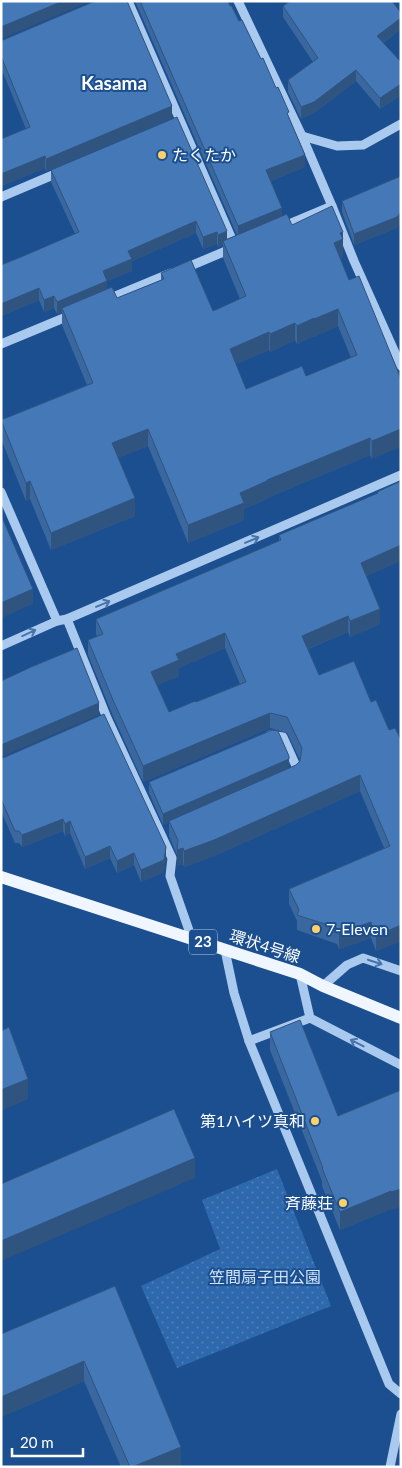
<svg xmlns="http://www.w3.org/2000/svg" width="402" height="1468" viewBox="0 0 402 1468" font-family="Lato,'Noto Sans JP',sans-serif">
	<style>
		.grass { fill: url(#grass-dots) }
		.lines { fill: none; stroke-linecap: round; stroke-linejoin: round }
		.minor { stroke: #a9c9ee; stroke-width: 9 }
		.major { stroke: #f0f6ff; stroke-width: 12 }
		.wall { fill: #3a679d; fill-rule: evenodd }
		.shaded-wall { fill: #305480 }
		.building { fill: #4478b7; stroke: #305480; fill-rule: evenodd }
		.oneway { stroke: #4674ac }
		.poi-dot { fill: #ffd166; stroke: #1b4f8f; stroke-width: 2 }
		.labels { text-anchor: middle; stroke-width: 4; stroke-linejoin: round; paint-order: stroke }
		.shield { fill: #1b4f8f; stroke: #bbcadd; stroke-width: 1 }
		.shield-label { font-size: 15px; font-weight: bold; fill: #fff }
		.poi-label { font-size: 16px; fill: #fff; stroke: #1b4f8f; text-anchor: start }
		.street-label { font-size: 16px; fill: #fff; stroke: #1b4f8f }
		.park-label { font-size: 16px; fill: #cfe3fa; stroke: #1b4f8f }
		.quarter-label { font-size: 19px; font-weight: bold; fill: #fff; stroke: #1b4f8f }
	</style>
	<defs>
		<pattern id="grass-dots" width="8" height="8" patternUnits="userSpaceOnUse" patternTransform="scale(1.25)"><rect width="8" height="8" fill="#2e69ad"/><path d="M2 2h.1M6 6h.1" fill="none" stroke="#4d80b9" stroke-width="1.8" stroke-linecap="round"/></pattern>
	</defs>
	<rect width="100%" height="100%" fill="#1b4f8f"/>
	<polygon class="grass" points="277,1169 331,1306 177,1368 141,1286 220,1249 202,1200"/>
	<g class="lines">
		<g class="minor">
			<polyline points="128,1 235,246"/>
			<polyline points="238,1 302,136 332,206 354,261 401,366"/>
			<polyline points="302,136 337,146 363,145 401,124"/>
			<polyline points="1,197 60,172"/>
			<polyline points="282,227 332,206"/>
			<polyline points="183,269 233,248"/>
			<polyline points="106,300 171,273"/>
			<polyline points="1,344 71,315"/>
			<polyline points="1,492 57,621"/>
			<polyline points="67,619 107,718 172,858 170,876 192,939"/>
			<polyline points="1,646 57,621 67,619 401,475"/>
			<polyline points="270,735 283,737 296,766 293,775"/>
			<polyline points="225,950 234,993 249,1041 389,1384 401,1394"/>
			<polyline points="300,974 310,1018 401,1065"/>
			<polyline points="323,986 347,965 363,958 401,971"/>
			<polyline points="249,1041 310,1018"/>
			<polyline points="390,1467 401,1414"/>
		</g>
		<polyline class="major" points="1,877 300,974 323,986 401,1018"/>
	</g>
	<g class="wall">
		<path d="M135,1H228L289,117L305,167L271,181L282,216L292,225L343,232V257L340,258L349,280L401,379L372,459L370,455L267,498V499L244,509V520L188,543L148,446L118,458L135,516L51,550L30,499L26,501L1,439V420L87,385L62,325V312L57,314L54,308L44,312L39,300L1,316V265L21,257L75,234L51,182V170L177,117L227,239L237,235ZM196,233L203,249L217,244L218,247L223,245V258L240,299L213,311L161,273V280L117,298L107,289V281L132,271V261ZM338,326L351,358L306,376L246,389L236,364L269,350L270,352L295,340L297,344L314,336V337Z"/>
		<polygon points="288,1 392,1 401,13 401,29 383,43 401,62 401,95 380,109 356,81 314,113 301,119 288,92 288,80 313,62 283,17 283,6 289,2"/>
		<polygon points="1,40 172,118 46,171 45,168 1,186 1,139 26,129 1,68"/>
		<polygon points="342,201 397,228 354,245 342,212"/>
		<path d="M401,481L366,576L380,624L350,637L348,632L308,649L319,675L371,702L376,700L401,941L376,951L371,938L339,949L337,944L297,930V921L289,904V889L384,848L360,791L214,856L184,867L183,864L177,866V855L169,836V822L163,825L149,793V782L289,767V768L296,765L300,760L287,733L270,728L143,782L113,716L88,655V640L97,636L96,634V619L279,541V535L377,494V492ZM225,648L240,684L196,702L169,712L157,685L179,676V668Z"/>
		<polygon points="1,758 166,859 164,872 141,882 134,865 117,873 110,858 85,869 70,833 65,836 63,831 22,847 19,843 15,843 1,811"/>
		<polygon points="270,1032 338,1116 401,1090 401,1206 391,1210 391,1209 340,1230 322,1186 322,1181 270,1050"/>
		<polygon points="115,1286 181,1467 121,1467 84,1381 1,1417"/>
	</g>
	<g class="shaded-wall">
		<polygon points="63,1 91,1 1,39 1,27"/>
		<polygon points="401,18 401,29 377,47 377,36"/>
		<polygon points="356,70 356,81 314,113 301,119 301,107"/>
		<polygon points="401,84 401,95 380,109 380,98"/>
		<polygon points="172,106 172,118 46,171 46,159"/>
		<polygon points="305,155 305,167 266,183 266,170"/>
		<polygon points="45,156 45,168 1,186 1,174"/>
		<polygon points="282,208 282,220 238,238 238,226"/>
		<polygon points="401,212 401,223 397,228 354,245 354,234"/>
		<polygon points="196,221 196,233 132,261 132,271 107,281 107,293 62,308 62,312 57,314 57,302 103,271 128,251"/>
		<polygon points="227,231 227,243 223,241 223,245 218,247 218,235"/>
		<polygon points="217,232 217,244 203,249 203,237"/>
		<polygon points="343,232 343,257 334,261 334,243 340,233"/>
		<polygon points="39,288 39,300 1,316 1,304"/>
		<polygon points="54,296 54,308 44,312 44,300"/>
		<polygon points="338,309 338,326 314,337 314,319"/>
		<polygon points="314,318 314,336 297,344 297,326"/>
		<polygon points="295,323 295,340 270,352 270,334"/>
		<polygon points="269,332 269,350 230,367 230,349"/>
		<polygon points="148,429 148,446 112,461 112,443"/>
		<polygon points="401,429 401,447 372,459 372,441"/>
		<polygon points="370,438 370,455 267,498 267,499 244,509 244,520 188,543 188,525 240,493 267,480"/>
		<polygon points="30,481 30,499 26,501 26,483"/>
		<polygon points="135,498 135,516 51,550 51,533"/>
		<polygon points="401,545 401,561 361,579 361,563"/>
		<polygon points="33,589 33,604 1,618 1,603"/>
		<polygon points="380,609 380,624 350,637 350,621"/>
		<polygon points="348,616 348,632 302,651 302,636"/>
		<polygon points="225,633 225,648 179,668 179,676 151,688 151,672 176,654"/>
		<polygon points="99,703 99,715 1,757 1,745"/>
		<polygon points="270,713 270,728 143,782 143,766"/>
		<polygon points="289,756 289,771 169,821 169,822 163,825 163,814"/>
		<polygon points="360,775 360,791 214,856 184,867 184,851"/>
		<polygon points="63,819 63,831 22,847 22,835"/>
		<polygon points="70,821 70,833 65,836 65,824"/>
		<polygon points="110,846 110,858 85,869 85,857"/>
		<polygon points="166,847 166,859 164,872 141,882 141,870"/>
		<polygon points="183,848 183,864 177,866 177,850"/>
		<polygon points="134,853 134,865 117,873 117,861"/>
		<polygon points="371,922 371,938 339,949 339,933"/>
		<polygon points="401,925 401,941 376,951 376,936"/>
		<polygon points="28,1079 28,1099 1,1111 1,1090"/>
		<polygon points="195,1158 195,1178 1,1261 1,1241"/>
		<polygon points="401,1189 401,1206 391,1210 391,1192"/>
		<polygon points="391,1191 391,1209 340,1230 340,1212"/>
		<polygon points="84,1361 84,1381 1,1417 1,1397"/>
		<polygon points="181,1447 181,1467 132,1467"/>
	</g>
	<g class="building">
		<polygon points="1,1 63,1 1,27"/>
		<polygon points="95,1 127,1 172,106 46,159 45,156 1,174 1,139 30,127 1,56 1,40 3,40"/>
		<polygon points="140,1 228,1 230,6 231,5 239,21 242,20 261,59 263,58 276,88 278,87 289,112 287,113 305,155 266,170 282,208 238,226"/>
		<polygon points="290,1 392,1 401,13 401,18 377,36 401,62 401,84 380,98 356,70 314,102 301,107 288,80 318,58 283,6"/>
		<polygon points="177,117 227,231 218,235 217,232 203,237 196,221 128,251 132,259 103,271 107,281 57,302 54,296 44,300 39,288 1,304 1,265 21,257 79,232 51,170"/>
		<polygon points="401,176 401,212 397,217 354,234 342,201"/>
		<path d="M332,206L343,232L340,233L343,239L334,243L349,280L359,276L401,379V429L372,441L370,438L267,480V481L240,493L244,503L188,525L148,429L112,443L135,498L51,533L30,481L26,483L1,420L93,383L62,308L112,287L117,298L164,279L161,273L191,260L213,311L246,296L223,241L287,214L292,225ZM338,309L357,355L306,376L302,366L246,389L230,349L269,332L270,334L295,323L297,326L314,318V319Z"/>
		<path d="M401,481V545L361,563L380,609L350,621L348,616L302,636L319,675L354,661L371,702L376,700L389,730L395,728L401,740V889H400L401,891V925L376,936L371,922L339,933L337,928L297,915L299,910L289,889L390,846L360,775L214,840L184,851L183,848L177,850L178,840L169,821L296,765L300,761L302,748L287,717L270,713L143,766L113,700L88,640L103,634L96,619L281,540L279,535L378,493L377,492ZM225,633L246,682L196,702L195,701L169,712L151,672L179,660L176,654Z"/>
		<polygon points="1,515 33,589 1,603"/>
		<polygon points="77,648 99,703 1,745 1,681 31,667"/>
		<polygon points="104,714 166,847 164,860 141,870 134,853 117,861 110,846 85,857 70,821 65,824 63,819 22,835 19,831 15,831 1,799 1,758 3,758"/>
		<polygon points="272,730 278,731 289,756 289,759 163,814 149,782"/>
		<polygon points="300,1020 338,1116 401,1090 401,1189 391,1192 391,1191 340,1212 322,1168 323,1168 270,1032"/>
		<polygon points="9,1027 28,1079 1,1090 1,1031"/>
		<polygon points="174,1109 195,1158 1,1241 1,1184"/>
		<polygon points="115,1286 181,1447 132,1467 130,1467 84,1361 1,1397 1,1334"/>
	</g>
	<defs><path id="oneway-shaft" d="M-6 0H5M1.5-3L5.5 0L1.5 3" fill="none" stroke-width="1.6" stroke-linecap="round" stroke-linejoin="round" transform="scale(1.25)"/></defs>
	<g class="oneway">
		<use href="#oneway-shaft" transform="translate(252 540) rotate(-23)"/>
		<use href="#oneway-shaft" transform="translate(103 604) rotate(-23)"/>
		<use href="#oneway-shaft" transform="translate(29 633) rotate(-25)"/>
		<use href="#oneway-shaft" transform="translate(375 962) rotate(18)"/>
		<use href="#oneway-shaft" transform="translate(357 1043) rotate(-153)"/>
	</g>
	<g class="poi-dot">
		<circle cx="162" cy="155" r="5"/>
		<circle cx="316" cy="929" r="5"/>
		<circle cx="315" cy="1121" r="5"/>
		<circle cx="343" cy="1203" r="5"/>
	</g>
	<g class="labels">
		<rect class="shield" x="189" y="929.5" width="28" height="25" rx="4"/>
		<g class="shield-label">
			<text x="203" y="947">23</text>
		</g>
		<g class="poi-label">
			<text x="172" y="161">たくたか</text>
			<text x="326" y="935">7-Eleven</text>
			<text x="305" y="1127" text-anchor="end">第1ハイツ真和</text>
			<text x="333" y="1209" text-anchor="end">斉藤荘</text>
		</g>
		<g class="street-label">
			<text transform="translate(265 946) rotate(18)" y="6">環状4号線</text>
		</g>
		<g class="park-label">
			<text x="265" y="1283">笠間扇子田公園</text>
		</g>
		<g class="quarter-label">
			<text x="114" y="90">Kasama</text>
		</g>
	</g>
	<rect width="402" height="1468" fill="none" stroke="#ffffff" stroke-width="5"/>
	<path d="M12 1448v8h71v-8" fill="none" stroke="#ffffff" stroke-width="2.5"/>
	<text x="20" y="1448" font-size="15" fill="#ffffff" stroke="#1b4f8f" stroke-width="4" paint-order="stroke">20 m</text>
</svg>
